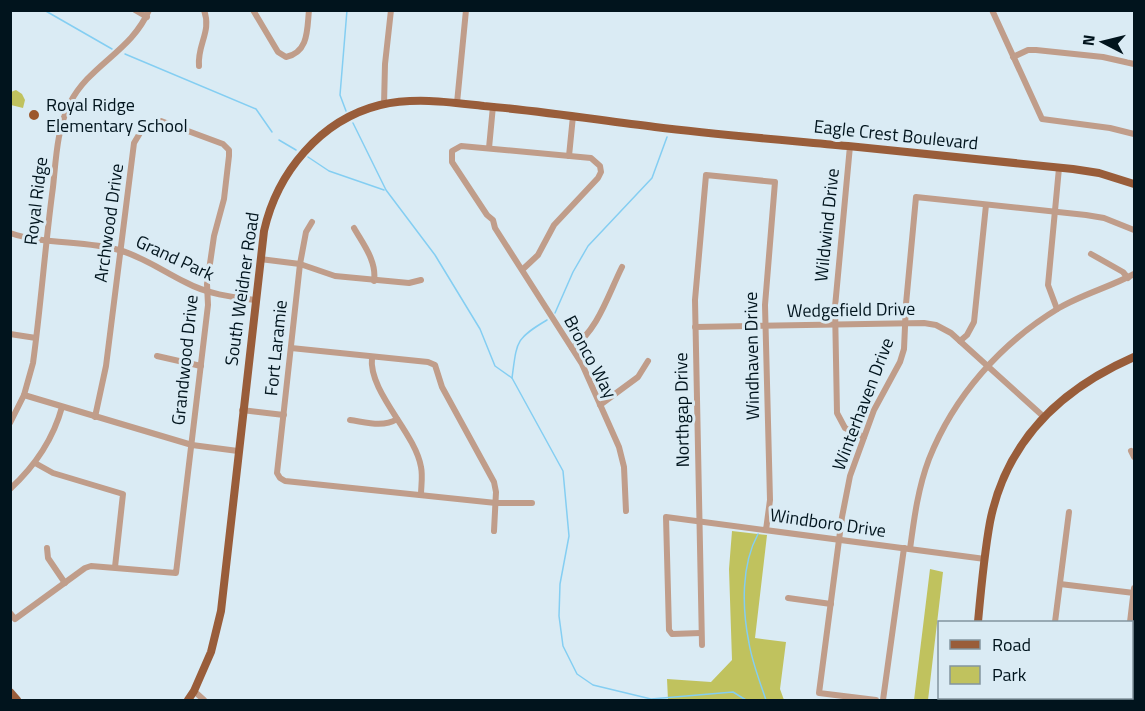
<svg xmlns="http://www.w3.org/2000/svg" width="1145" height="711" viewBox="0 0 1145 711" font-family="'Titillium Web',sans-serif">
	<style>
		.green { fill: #c0c25e }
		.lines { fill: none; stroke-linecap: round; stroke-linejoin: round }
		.stream { stroke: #84cef2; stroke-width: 1.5 }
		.minor { stroke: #c09d8a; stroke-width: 6 }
		.major { stroke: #995d3a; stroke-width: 8 }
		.poi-dot { fill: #9c572c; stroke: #daebf4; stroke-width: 2 }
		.labels { text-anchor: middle; stroke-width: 6; stroke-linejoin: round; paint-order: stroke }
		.poi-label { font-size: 18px; fill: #01141d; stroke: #daebf4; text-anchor: start }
		.street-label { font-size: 18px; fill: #01141d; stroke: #daebf4 }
	</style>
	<rect width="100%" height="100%" fill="#daebf4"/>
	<g class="green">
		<polygon points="16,90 22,94 25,100 23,108 11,105 11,92"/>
		<polygon points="732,531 767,535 755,638 786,642 780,689 784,700 668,700 667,679 711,682 732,660 729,569"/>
		<polygon points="930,569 943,572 928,700 932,700 914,700"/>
	</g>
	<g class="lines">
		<g class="stream">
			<polyline points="44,10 112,49"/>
			<polyline points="125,54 256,109 272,132"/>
			<polyline points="346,111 340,95 347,10"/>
			<polyline points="353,123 386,190 435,255 480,329 495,366 512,378 563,471 569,536 560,584 559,616 563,646 577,674 593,685 651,699 733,692 746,700"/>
			<polyline points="279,140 296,150"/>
			<polyline points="308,157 329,171 384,190"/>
			<polyline points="555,313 573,272 588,246 652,178 667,137"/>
			<path d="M512,378C517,341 515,339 547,320"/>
			<path d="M758,534C741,565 742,608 749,643C752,662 760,682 766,700"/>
		</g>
		<g class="minor">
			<polyline points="135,10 147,17"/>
			<path d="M253,10L278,52L286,57C309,52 307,29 309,10"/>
			<polyline points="992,10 1042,119 1110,128 1134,134"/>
			<polyline points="1013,57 1028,50 1036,50 1103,57 1134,64"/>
			<path d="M199,66C197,44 212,32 204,10"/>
			<polyline points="457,103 466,10"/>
			<polyline points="384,105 385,64 391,10"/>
			<polyline points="850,146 835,307 837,413 845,428 864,437"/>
			<polyline points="489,148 493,106"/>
			<polyline points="569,156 573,116"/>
			<polyline points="312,222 306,232 300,264 277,473 280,478 285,481 496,503 532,503"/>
			<path d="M354,228C363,244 377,261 374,281"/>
			<path d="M10,233C45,245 84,240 119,250C143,257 163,271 185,282C207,294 231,297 255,300"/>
			<polyline points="1091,254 1123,272 1128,278"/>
			<polyline points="260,259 300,264 335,276 409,283 421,280"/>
			<polyline points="522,270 538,255 554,225 598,178 601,172 600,166 591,158 461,146 452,151 452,162 487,215 493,220 495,228 582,364 619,447 624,467 626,511"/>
			<polyline points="1057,309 1048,285 1059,168"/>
			<polyline points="695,327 924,323 936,325 951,333 1044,417"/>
			<polyline points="10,334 36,338"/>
			<polyline points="960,341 967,335 974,322 986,205"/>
			<polyline points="291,348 428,362 435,365 442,387 494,482 496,492 494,531"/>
			<path d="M572,348C598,330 608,295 622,267"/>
			<polyline points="157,356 201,366"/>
			<path d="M372,357C368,392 415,432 421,467C423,476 421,486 421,495"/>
			<polyline points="24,395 192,445 238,451"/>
			<polyline points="600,405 638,377 648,361"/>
			<polyline points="242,410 284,415"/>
			<path d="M350,420C365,422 383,428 397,419"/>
			<path d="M10,423L24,395L33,363C41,305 45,246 53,187C56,159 57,128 70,103C89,65 132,51 149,10"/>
			<polyline points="1131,451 1134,457"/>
			<polyline points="35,463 53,473 123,494 115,567"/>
			<path d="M10,489C35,466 53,440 62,407"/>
			<polyline points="47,548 48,558 65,583"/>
			<path d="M910,549C914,519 918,488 929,459C954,396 1001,343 1059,308C1083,294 1110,287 1134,274"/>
			<polyline points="1060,584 1134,593"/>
			<polyline points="788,598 831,604"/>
			<polyline points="10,613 15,619 85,568 91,566 176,573 208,305 207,284 214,236 224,199 229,156 229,150 223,144 161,121 143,128 134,143 106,366 95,417"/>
			<polyline points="1055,622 1069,512"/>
			<polyline points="1130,622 1134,588"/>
			<polyline points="701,633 672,634 669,630 666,517 985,559"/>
			<polyline points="702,645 695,300 706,175 775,182 765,305 770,500 766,530"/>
			<polyline points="194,691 204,700"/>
			<polyline points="876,700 819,693 842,517 850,476 874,410 900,362 904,349 906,304 916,197 1086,215 1104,218 1134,230"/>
			<polyline points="883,700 904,548"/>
			<polyline points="1046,700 1046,698"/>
			<polyline points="1120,700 1121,698"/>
		</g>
		<g class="major">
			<path d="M978,622C981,589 984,555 990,522C1006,441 1061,389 1134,357"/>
			<polyline points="10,692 17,700"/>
			<path d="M188,700L194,691L211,652L221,611L264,231C277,173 320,120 380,105C414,97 450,102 484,106C541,111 598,120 655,127C719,135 784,140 848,146C923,153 998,161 1073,169L1099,173L1134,184"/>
			<polyline points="968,700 969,698"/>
		</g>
	</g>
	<circle class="poi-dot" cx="34" cy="115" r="6"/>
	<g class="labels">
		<g class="poi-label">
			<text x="46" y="111">Royal Ridge<tspan x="46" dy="21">Elementary School</tspan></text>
		</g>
		<g class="street-label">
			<text transform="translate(896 135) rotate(6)" y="6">Eagle Crest Boulevard</text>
			<text transform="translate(36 201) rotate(-83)" y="6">Royal Ridge</text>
			<text transform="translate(109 223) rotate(-82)" y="6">Archwood Drive</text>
			<text transform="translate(827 225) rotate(-84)" y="6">Wildwind Drive</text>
			<text transform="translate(175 258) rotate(25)" y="6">Grand Park</text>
			<text transform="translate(242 289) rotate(-82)" y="6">South Weidner Road</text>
			<text transform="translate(851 310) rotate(-1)" y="6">Wedgefield Drive</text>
			<text transform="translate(276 348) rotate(-84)" y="6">Fort Laramie</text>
			<text transform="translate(752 356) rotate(-91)" y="6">Windhaven Drive</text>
			<text transform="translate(590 357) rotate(62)" y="6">Bronco Way</text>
			<text transform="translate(185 360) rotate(-84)" y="6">Grandwood Drive</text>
			<text transform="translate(863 404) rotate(-69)" y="6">Winterhaven Drive</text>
			<text transform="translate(682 410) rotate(-91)" y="6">Northgap Drive</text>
			<text transform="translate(828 523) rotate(8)" y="6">Windboro Drive</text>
		</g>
	</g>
	<rect width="1145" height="711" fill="none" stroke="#01141d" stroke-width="24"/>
	<rect x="938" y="621" width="195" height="78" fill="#daebf4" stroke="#83959e" stroke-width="1.5"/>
	<rect x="950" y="640" width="30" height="9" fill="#995d3a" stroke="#83959e" stroke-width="1.5"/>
	<text x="992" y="651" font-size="18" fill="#01141d">Road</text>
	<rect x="950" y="666" width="30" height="18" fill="#c0c25e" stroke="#83959e" stroke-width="1.5"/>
	<text x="992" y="681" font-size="18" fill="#01141d">Park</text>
	<g transform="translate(1103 42) rotate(277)" stroke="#daebf4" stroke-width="4.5" paint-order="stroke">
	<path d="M0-4.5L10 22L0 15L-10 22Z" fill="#01141d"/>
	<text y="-9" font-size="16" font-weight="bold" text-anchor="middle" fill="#01141d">N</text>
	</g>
</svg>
